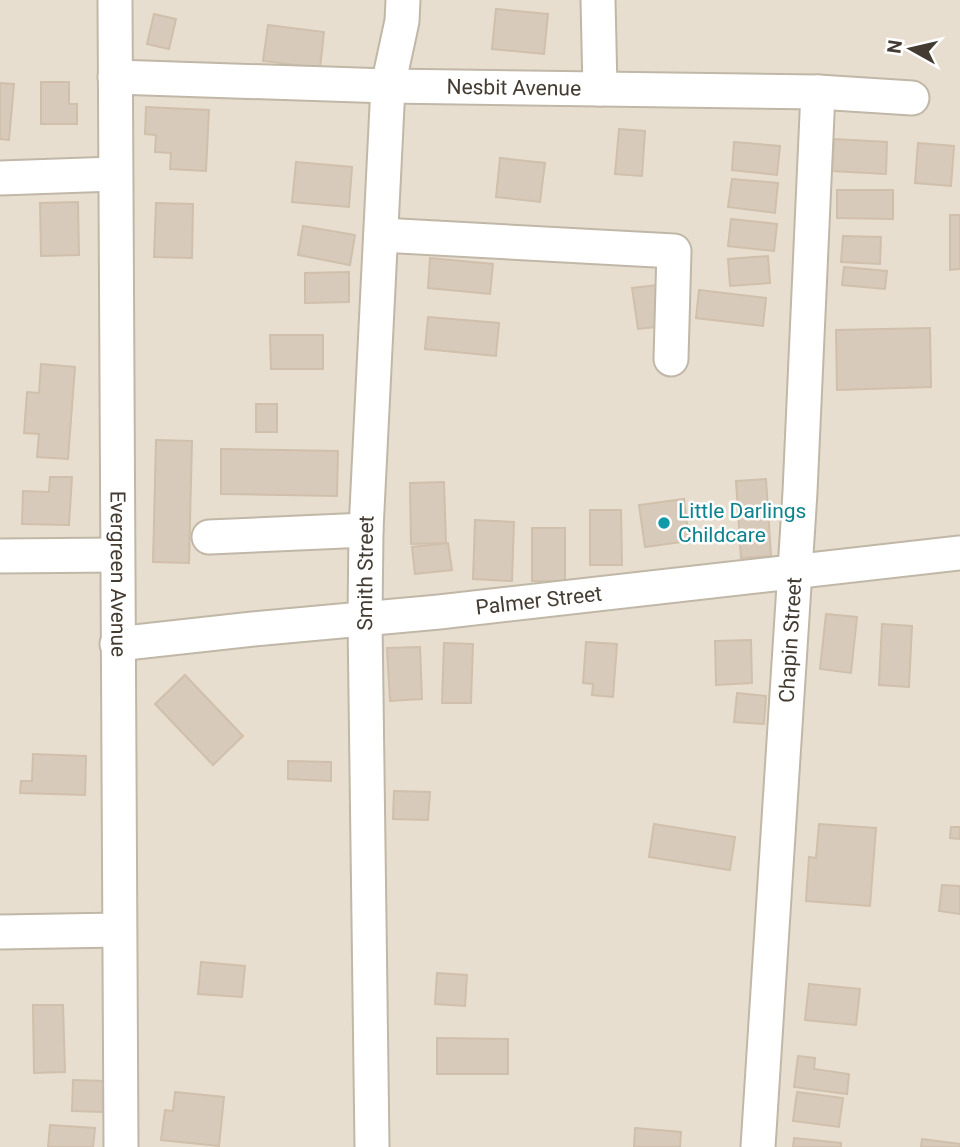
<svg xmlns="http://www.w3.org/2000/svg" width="960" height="1147" viewBox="0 0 960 1147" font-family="Roboto,sans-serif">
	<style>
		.residential { fill: #e7ded0 }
		.building { fill: #d8caba; stroke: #d0bfaa; stroke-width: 2 }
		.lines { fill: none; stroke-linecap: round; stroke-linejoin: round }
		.minor-casing { stroke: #c1b7a7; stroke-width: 37 }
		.minor { stroke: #fff; stroke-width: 33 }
		.culture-dot { fill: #0f9aa8; stroke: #fff; stroke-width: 2.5 }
		.labels { text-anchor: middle; stroke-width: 5; stroke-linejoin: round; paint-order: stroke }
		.street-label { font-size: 21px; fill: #443c32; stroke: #fff }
		.culture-label { font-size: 21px; fill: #0d838f; stroke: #fff; text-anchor: start }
	</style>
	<rect width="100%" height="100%" fill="#f2ece2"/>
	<g class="residential">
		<polygon points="0,0 100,0 101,162 0,165"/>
		<polygon points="129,0 388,0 388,19 376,73 130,65"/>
		<polygon points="417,0 583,0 585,76 406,73"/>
		<polygon points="612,0 960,0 960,540 810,558 832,106 925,112 927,87 804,79 614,76"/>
		<polygon points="130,90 373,98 351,607 132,630"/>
		<polygon points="402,98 803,105 781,561 380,605 381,531"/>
		<polygon points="101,187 102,542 0,544 0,190"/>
		<polygon points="960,566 960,1147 773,1147 809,584"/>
		<polygon points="102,568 104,917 0,919 0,569"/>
		<polygon points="780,587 743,1147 386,1147 380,630"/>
		<polygon points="351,633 357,1147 135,1147 132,655"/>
		<polygon points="105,943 106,1147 0,1147 0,945"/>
	</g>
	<g class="building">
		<polygon points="496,9 548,14 544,54 492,49"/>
		<polygon points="154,14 176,19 169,49 147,44"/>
		<polygon points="268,25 324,32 320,68 263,61"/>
		<polygon points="41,82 69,82 69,104 77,104 77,124 41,124"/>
		<polygon points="0,83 14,84 9,140 0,139"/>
		<polygon points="146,107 209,110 206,171 170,169 171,153 155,152 156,135 145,134"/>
		<polygon points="619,129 645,131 642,176 615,174"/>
		<polygon points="834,139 887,142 886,174 832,171"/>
		<polygon points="734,142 780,146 777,175 732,170"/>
		<polygon points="918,143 954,146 951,186 915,183"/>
		<polygon points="500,158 545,163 540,202 496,197"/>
		<polygon points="296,162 352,167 349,207 292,202"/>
		<polygon points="732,179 778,183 775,213 728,207"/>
		<polygon points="837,190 893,190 893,219 837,218"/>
		<polygon points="78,202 79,255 41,256 40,203"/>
		<polygon points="156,203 193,204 192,258 154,257"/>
		<polygon points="950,215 960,215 960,269 950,270"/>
		<polygon points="731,219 777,224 774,251 728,246"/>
		<polygon points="303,226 355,235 350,265 298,255"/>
		<polygon points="843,236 881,237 880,264 841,262"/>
		<polygon points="768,256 770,283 730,286 728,259"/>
		<polygon points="430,258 493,264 490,294 428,288"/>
		<polygon points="844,267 887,271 885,289 842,285"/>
		<polygon points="349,272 349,302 305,303 305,273"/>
		<polygon points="658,285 664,326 638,329 632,288"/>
		<polygon points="699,290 766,298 763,326 696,318"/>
		<polygon points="428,317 499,323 496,356 425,349"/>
		<polygon points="930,328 931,387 837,390 836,330"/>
		<polygon points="270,335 323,335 323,369 271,369"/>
		<polygon points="41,364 75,367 68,459 37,457 39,434 24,433 27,392 39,393"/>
		<rect x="256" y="404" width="21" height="28"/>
		<polygon points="156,440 192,441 189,563 153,562"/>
		<polygon points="221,449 338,451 337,496 221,494"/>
		<polygon points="50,477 72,477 69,525 22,524 23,491 49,492"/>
		<polygon points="766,479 771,556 741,558 736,481"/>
		<polygon points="444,482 446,543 411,544 410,483"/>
		<polygon points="684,499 689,541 645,547 639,505"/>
		<polygon points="590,510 621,510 622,565 590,565"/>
		<polygon points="475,520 514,522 512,581 473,579"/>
		<rect x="532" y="528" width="33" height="53"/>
		<polygon points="448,543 452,570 415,574 412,547"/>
		<polygon points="826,614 857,617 851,673 820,669"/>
		<polygon points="882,624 912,626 909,687 879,685"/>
		<polygon points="751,640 752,683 716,685 715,641"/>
		<polygon points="586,642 617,644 613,697 592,695 593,684 583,683"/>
		<polygon points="444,643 473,644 471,703 442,703"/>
		<polygon points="420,647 422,699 390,701 387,648"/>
		<polygon points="185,675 243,736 213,765 155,704"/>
		<polygon points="737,693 766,696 764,724 734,722"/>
		<polygon points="33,754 86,756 85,795 20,793 21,781 32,781"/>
		<polygon points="288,761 331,762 331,781 288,779"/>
		<polygon points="394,791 430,792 428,820 393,819"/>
		<polygon points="654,824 735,837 730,870 649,857"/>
		<polygon points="819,824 876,828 870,906 806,901 809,857 816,858"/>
		<polygon points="951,827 960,827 960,839 950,838"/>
		<polygon points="942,885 960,886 960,914 939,911"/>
		<polygon points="201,962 245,966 242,997 198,994"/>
		<polygon points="437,973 467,975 465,1006 435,1004"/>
		<polygon points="809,984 860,989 856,1025 805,1020"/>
		<polygon points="33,1005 63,1005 65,1072 34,1073"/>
		<polygon points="437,1038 508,1039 508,1074 437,1074"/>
		<polygon points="798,1056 815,1058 814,1069 849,1074 847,1094 794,1087"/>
		<polygon points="73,1080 105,1081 104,1112 72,1111"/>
		<polygon points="175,1092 224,1097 219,1146 161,1140 165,1110 173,1111"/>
		<polygon points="797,1092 843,1098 839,1127 793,1121"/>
		<polygon points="50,1125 95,1128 93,1147 48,1147"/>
		<polygon points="635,1128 681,1132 680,1147 634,1147"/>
		<polygon points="794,1138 841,1143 841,1147 793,1147"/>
		<polygon points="922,1139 960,1144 960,1147 921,1147"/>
	</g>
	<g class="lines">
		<g class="minor-casing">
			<g id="minor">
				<path id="s1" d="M115,0L121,1147"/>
				<polyline points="598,0 600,89"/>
				<path id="s2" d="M115,77L388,86L818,92L912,98"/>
				<polyline points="0,178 115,174"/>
				<polyline points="381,235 674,251 671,359"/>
				<polyline points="209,537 366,530"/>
				<polyline points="0,556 117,555"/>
				<path id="s3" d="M117,644L253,629L439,612L960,553"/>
				<polyline points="0,932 119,930"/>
				<path id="s4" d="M372,1147L365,619L366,530L388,86L402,21L403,0"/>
				<path id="s5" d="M758,1147L800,492L818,92"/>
			</g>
		</g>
		<use href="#minor" class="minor"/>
	</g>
	<circle class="culture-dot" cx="664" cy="523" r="7"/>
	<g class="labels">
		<g class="street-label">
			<text dy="7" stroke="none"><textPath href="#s2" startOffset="399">Nesbit Avenue</textPath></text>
			<text dy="7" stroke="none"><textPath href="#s4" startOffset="574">Smith Street</textPath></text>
			<text dy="7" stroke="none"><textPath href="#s1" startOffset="574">Evergreen Avenue</textPath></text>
			<text dy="7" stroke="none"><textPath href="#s3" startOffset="424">Palmer Street</textPath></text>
			<text dy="7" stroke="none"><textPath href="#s5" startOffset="508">Chapin Street</textPath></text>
		</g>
		<g class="culture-label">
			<text x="678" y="518">Little Darlings<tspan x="678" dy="24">Childcare</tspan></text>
		</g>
	</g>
	<g transform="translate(911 49) rotate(278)" stroke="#ffffff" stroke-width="5" paint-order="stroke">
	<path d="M0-5L12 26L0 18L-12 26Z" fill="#443c32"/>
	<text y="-10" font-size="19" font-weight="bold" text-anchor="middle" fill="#443c32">N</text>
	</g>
</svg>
